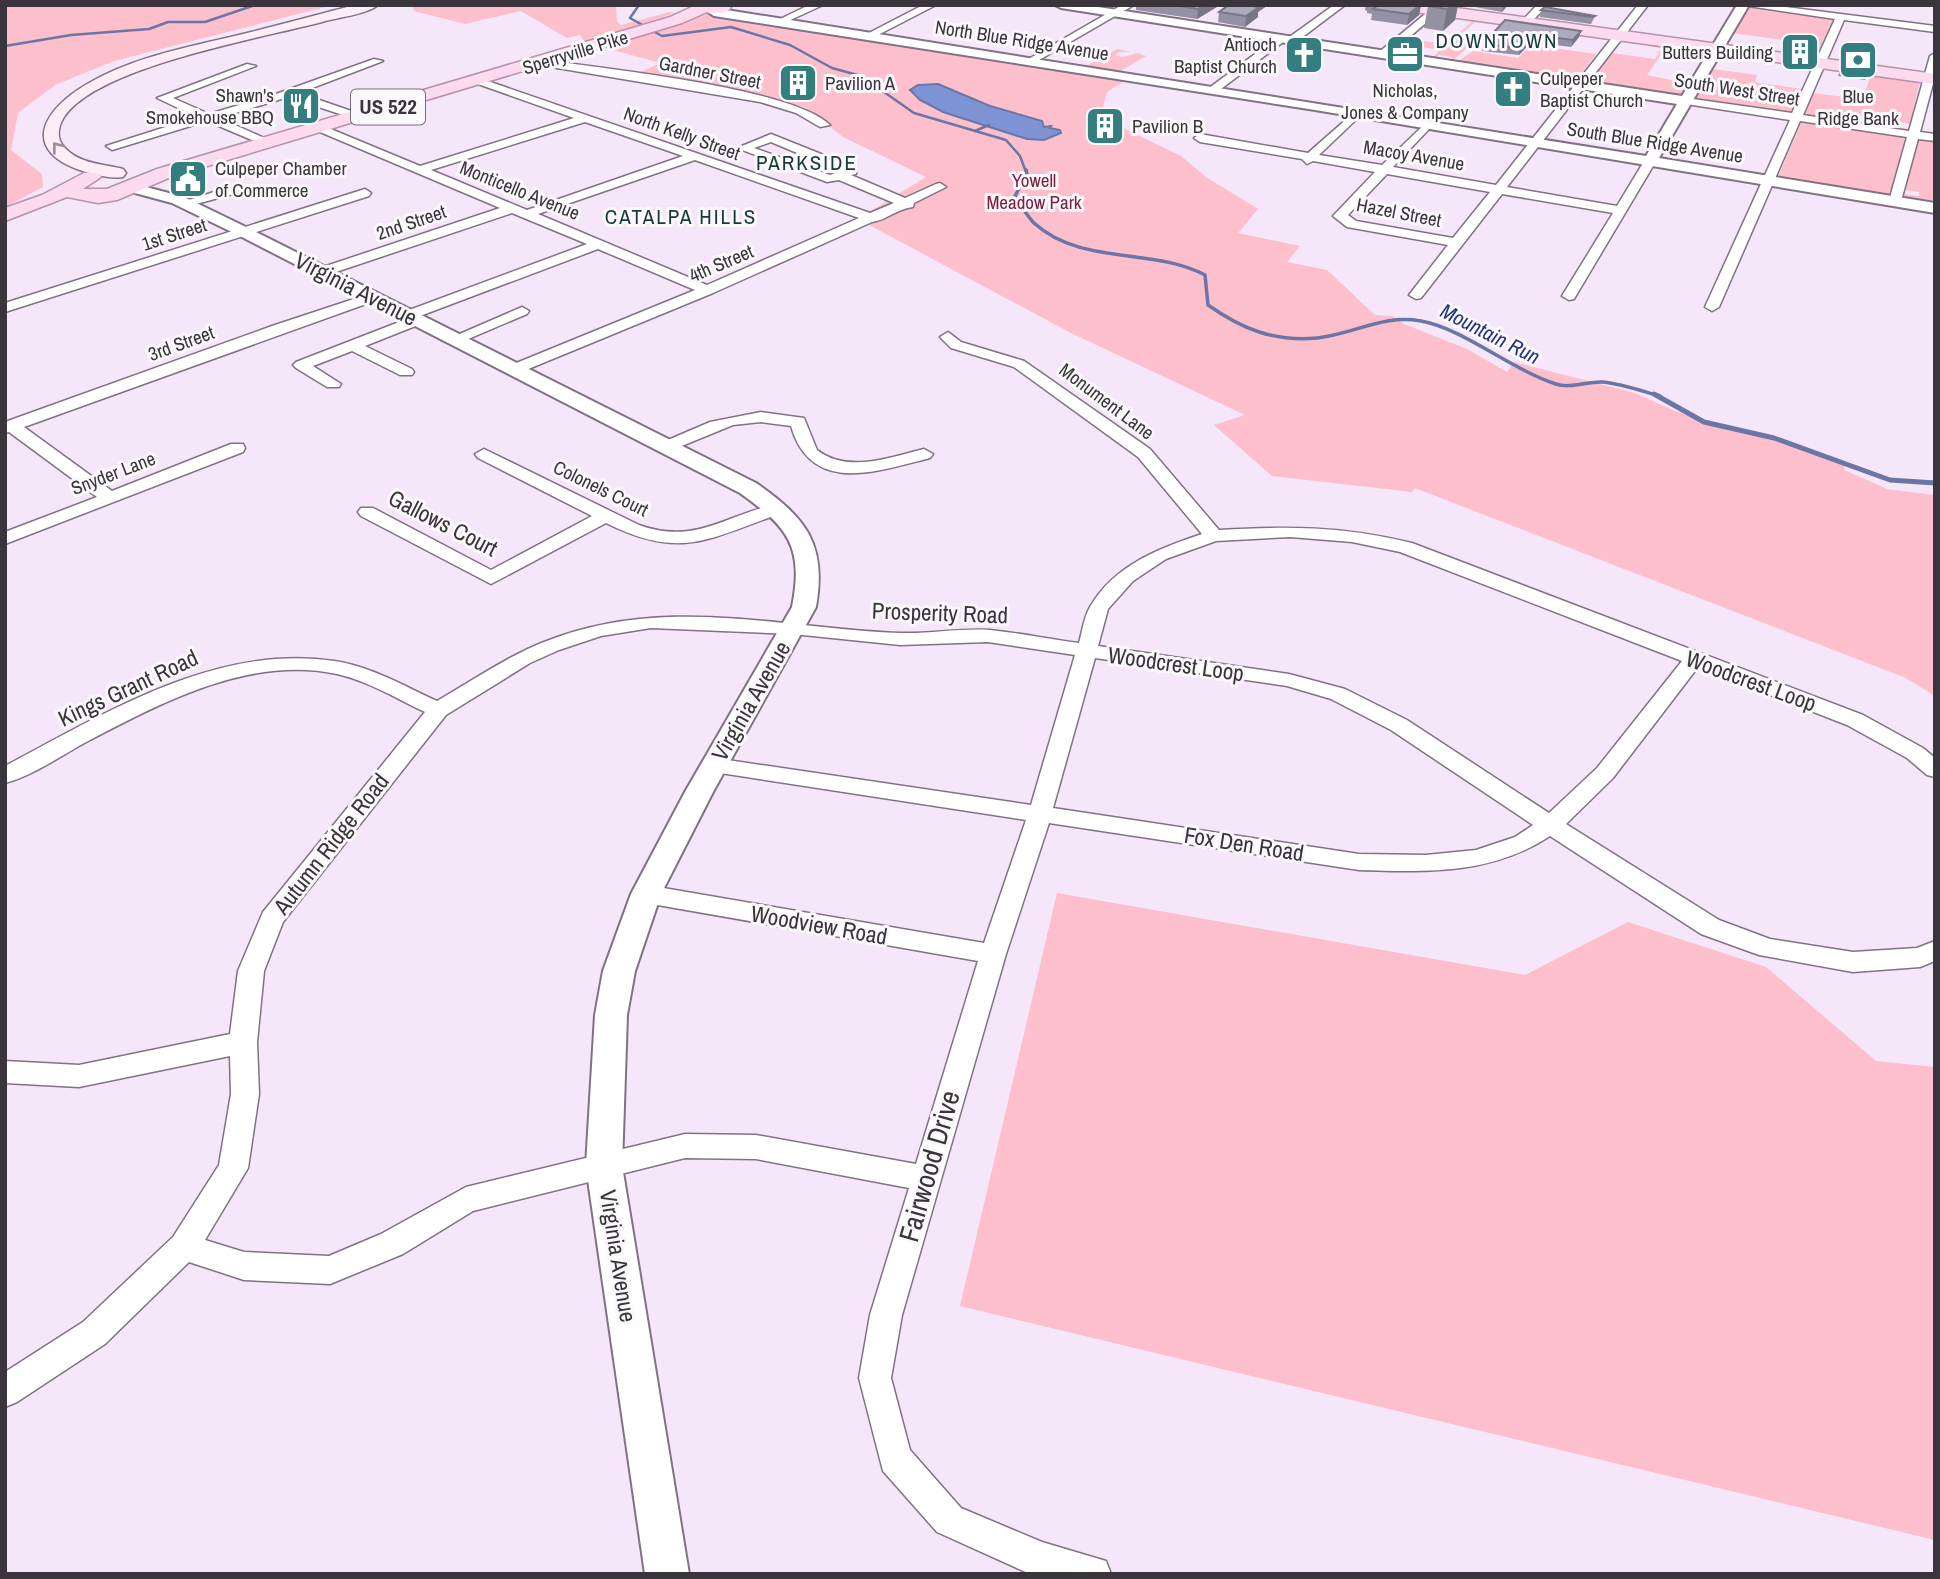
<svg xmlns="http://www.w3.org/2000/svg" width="1940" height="1579" viewBox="0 0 1940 1579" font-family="'Archivo Narrow',sans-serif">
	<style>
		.green { fill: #fcbfcb }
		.water { fill: #7e93d4; stroke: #6a76a6; stroke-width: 2 }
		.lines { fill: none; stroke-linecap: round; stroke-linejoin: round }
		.stream-far2 { stroke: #6a76a6; stroke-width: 2.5 }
		.stream-far1 { stroke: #6a76a6; stroke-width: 3.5 }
		.stream { stroke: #6a76a6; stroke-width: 5 }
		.minor-casing { stroke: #807284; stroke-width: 3 }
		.tertiary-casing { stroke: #807284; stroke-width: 4 }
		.secondary-casing { stroke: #807284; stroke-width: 3 }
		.primary-casing { stroke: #b790a9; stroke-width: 3 }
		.minor { fill: #fff; fill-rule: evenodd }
		.tertiary { fill: #fff; fill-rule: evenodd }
		.secondary { fill: #feecf7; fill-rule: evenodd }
		.primary { fill: #fcdaef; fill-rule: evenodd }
		.wall { fill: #9591a4 }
		.shaded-wall { fill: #797686 }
		.building { fill: #ada9bf; stroke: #797686; stroke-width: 2 }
		.oneway { stroke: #9c909a }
		.labels { text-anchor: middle; stroke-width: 6; stroke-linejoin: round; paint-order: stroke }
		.far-street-label { font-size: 19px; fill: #3a343c; stroke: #fbf8fc }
		.far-poi-label { font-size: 19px; fill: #3a343c; stroke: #fbf8fc; text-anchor: start }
		.far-park-label { font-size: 19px; fill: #7b1d3c; stroke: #fbf8fc }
		.far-neighbourhood-label { font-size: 21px; letter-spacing: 2px; fill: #183a3b; stroke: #fbf8fc }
		.shield { fill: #fbf8fc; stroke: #746f76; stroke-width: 2 }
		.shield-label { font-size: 21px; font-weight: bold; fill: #3a343c }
		.far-water-label { font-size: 21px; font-style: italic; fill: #243380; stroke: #fbf8fc }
		.street-label { font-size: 23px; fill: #3a343c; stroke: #fbf8fc }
		.near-street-label { font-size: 28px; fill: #3a343c; stroke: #fbf8fc }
	</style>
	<rect width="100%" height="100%" fill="#f5e6fa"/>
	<g class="green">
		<polygon points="5,5 333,5 114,61 55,85 18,113 11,150 42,174 43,187 5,207"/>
		<polygon points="412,5 616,5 617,22 621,25 670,12 675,13 585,42 580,35 567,38 521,11 465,24 414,11"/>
		<polygon points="1747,7 1836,19 1822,49 1783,44 1784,40 1731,33"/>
		<polygon points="711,13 1126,80 1107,92 1103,107 1125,129 1181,156 1206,177 1258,209 1238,233 1300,246 1287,262 1327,270 1375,315 1392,316 1404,324 1467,349 1507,372 1514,362 1635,393 1675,411 1845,462 1844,470 1887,489 1935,495 1935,696 1906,678 1415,488 1412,492 1272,476 1214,425 1245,415 1071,333 858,219 926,177 843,137 805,107 636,74 661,63 601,47"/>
		<polygon points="1474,20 1477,20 1455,40 1473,43 1453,60 1451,57 1439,55 1431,60 1440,50 1403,44 1409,39 1446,44"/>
		<polygon points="1649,44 1667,46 1647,75 1690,84 1680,98 1589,83 1612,53 1655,59 1659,53 1654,52 1659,52 1662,48 1648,46"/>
		<polygon points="1531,45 1596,54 1575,82 1455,63 1473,51 1518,58"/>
		<path d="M1117,49L1131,52H1120L1115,55C1124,59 1129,55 1138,53L1146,56L1119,72L1085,67Z"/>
		<polygon points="1712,69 1757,75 1755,82 1802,89 1791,115 1694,100"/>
		<polygon points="1871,74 1920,81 1910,124 1892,120 1889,127 1909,129 1908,133 1801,116 1812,93 1863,99"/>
		<polygon points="1802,121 1905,137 1890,197 1777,179"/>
		<polygon points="1917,139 1935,141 1935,201 1923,199 1922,203 1903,199 1904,194 1919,196 1919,192 1905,190"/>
		<polygon points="1057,893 1525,975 1628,922 1766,967 1876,1061 1935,1067 1935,1540 960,1306"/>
	</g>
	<polygon class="water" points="938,84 990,106 1042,121 1044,127 1051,126 1050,128 1060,130 1061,133 1044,140 1027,139 943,112 920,100 910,90 918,85"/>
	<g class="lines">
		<g class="stream-far2">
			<polyline points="639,5 630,18 662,36 731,27 790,45 832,68 861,76 914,113 1006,140 1020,156 1026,172"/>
			<polyline points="5,46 71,35 149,29 168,22 205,22 255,5"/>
			<polyline points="975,131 989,125"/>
		</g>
		<path class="stream-far1" d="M1026,170L1027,174L1015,196C1021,205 1026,215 1034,223C1081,266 1153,247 1205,275L1208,305C1242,329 1274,342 1317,338C1355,334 1382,314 1421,321C1462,328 1512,370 1556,384C1570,389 1588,381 1603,382C1622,384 1642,391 1660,396"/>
		<polyline class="stream" points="1654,394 1704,422 1774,438 1890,480 1935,483"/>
		<g class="minor-casing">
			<g id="minor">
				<polygon points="809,5 823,5 784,23 776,21"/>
				<polygon points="923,5 936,5 874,37 865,35"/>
				<polygon points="1122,5 1134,5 1034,63 1025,61"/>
				<polygon points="1334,5 1345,5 1296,42 1288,42 1288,38"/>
				<polygon points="1436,5 1447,5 1386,57 1378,57 1378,53"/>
				<polygon points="1537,5 1548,5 1528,25 1522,25 1522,21"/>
				<path d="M1638,5H1648L1507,187L1617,206L1646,158L1656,161L1574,299L1569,300L1562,296L1613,213L1502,194L1421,298L1416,299L1409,295L1448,245L1347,227L1333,216L1375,172L1313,161L1307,164L1302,159L1200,142L1194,138L1200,134L1308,153L1357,110L1361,111V115L1319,155L1382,165L1427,122L1431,123V127L1393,167L1496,185ZM1387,174L1490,192L1453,238L1356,221L1348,215Z"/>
				<polygon points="1741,5 1770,5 1935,26 1935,32 1844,20 1803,115 1909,131 1930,56 1935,53 1935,76 1920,132 1935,134 1935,141 1918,139 1901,201 1895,205 1889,201 1907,137 1800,121 1719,307 1712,311 1705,307 1790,120 1686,104 1680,101 1686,98 1792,113 1835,19"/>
				<polygon points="1278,37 1287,39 1217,92 1209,92 1209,88"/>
				<polygon points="374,59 383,61 299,93 360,114 360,118 352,118 288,97 219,118 269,140 269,144 261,144 207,121 112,150 106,146 197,117 157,98 247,64 256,66 173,98 209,114 276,94"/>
				<path d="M543,60C601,68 793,88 830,125L820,127L796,113L760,102L539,65V61Z"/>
				<path d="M479,78L870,213L894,203L839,180L827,182L737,148L771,134L856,168V174L851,175L905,198L936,184L940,183L946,187L914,203L913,207C898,208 885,221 872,222L713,293L521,372H509L507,369L509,366L695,290L598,249L420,316L425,320L423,323L365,346L412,369L414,372L412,375H400L352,351L313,366L341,384L339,387H327L296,368L293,365L296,362L407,319L402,315L404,312L587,244L512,213L327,275H317L315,272L317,269L500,208L313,129V125H321L420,166L574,118L475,83V79ZM585,122L683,156L527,210L431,170ZM771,142L840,171L830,175L754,148ZM695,160L859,218L707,285L538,214Z"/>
				<polygon points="233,186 239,190 237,193 185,207 179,203"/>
				<polygon points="365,189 371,193 369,196 5,312 5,303"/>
				<polygon points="372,293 377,294 379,297 377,300 24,427 112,491 231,444 243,444 245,448 243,452 5,544 5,532 97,497 9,432 5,433 5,422 272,326"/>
				<polygon points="522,307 529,311 527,314 461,342 456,344 448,339"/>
				<path d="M948,332L961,342L1024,361L1150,449L1219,530C1289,526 1342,526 1412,543L1863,715L1923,748L1935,758V777L1927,775L1907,758L1847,725L1698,667L1613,778L1566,824L1719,920L1770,939L1853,952L1917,948L1935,941V961L1920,967L1853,972L1759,955L1701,934L1550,836C1491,875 1427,872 1359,870L1049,823L1006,954L902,1315L891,1378L910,1450L961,1508L1042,1542L1106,1561L1111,1574H1030L937,1532L883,1471L859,1378L870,1315L909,1188L756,1159L685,1158L473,1211L403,1254L330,1284L244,1280L189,1262L105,1344L17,1402L5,1407V1372L83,1322L173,1237L219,1165L231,1094L230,1056L79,1087L5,1083V1061L79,1065L230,1034L238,971L263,912L425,712C397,699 368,681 337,674C252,655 163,702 90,740C63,754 35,775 5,783V766C104,714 217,643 334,661C370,666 404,686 437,701C472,681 506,657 544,642C664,594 777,628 900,633C929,634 960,628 990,630C1019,633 1049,639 1079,643C1082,632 1084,617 1090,607C1114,565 1160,548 1202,534L1138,457L1014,367L951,348L940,337ZM1290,537L1352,542L1400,552L1682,661L1597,768L1549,813L1407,720L1345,689L1289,674L1098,646L1108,609L1133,581L1166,559L1216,541ZM651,628L793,634L900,645L988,642L1075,655L1031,805L714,758L706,760L703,765L706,770L714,772L1026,820L984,943L646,885L637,888L634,894L637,900L646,903L978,961L916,1164L756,1135L685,1134L466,1187L381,1234L329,1256L244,1252L205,1240L248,1168L259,1094L257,1042L264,971L283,922L446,715L530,663L559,650L601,636ZM1095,658L1287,686L1331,699L1391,730L1533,825L1515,837L1476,850L1426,855L1359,854L1053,808Z"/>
				<path d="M761,412L804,418L817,450C848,474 890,457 924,449L933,454L930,458C878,471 811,496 791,426L761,422L733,425L667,452L659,447L661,443L710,422Z"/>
				<path d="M484,449L639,525C695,545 724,516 776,504L785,509L782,513C709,538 682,561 606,523L491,584L361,516L358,512L361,508H373L491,570L592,516L478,458L475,454Z"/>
			</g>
		</g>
		<g class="tertiary-casing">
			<g id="tertiary">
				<polygon points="1055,5 1085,5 1682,96 1737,5 1749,5 1659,158 1935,203 1935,213 1315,110 714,16 708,12 714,8 1646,156 1677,104 1061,8"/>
				<path d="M138,181L146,187L184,197L250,229L756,483C806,518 827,544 816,607L713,792L661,894L635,971L627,1015L622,1166L689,1574H645L586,1166L595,1015L603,971L631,894L685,792L792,607C804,547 788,527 740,493L238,235L172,203L135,193L130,186Z"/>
			</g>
		</g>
		<g class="secondary-casing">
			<path id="secondary" d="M355,5H378C365,15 339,17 322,22C262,38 98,66 64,117C58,127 56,138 64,147C79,164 103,164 123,169L126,173L123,177C111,179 98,175 86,172C19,152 41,110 89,83C130,59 179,49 226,38C269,28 312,16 355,5Z"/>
		</g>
		<g class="primary-casing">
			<g id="primary">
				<polygon points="696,5 729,5 731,8 723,13 707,12 682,23 171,177 117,200 98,203 67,197 5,221 5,208 42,195 84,173 98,173 101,177 83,189 107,189 157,169 670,17"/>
				<polygon points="1393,5 1435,5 1935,74 1935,84 1400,10"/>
			</g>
		</g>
		<use href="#minor" class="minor"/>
		<use href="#tertiary" class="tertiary"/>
		<use href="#secondary" class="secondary"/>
		<use href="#primary" class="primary"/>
	</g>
	<g class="wall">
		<polygon points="1136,5 1220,5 1197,19 1136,10"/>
		<polygon points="1229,5 1268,5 1258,12 1258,17 1245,27 1218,22 1219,12"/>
		<polygon points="1366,5 1421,5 1419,15 1407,25 1371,20 1372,14 1367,13 1367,11 1365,10"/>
		<polygon points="1458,5 1455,20 1443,31 1424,28 1428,6"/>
		<polygon points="1464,5 1508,5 1502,12"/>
		<polygon points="1541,10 1595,16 1591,24 1540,17"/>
		<polygon points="1505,20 1581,31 1579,37 1571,47 1531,42 1519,55 1482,51 1483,44"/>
		<polygon points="1853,49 1875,53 1871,63 1849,59"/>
		<polygon points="1841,69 1869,69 1865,80 1838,76"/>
	</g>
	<g class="shaded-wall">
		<polygon points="1204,5 1220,5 1197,19 1198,9"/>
		<polygon points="1254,5 1268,5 1258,12 1258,17 1245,27 1246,16"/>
		<polygon points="1420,5 1421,5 1419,15 1407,25 1409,14"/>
		<polygon points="1452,5 1458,5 1455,20 1443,31 1447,9"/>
		<polygon points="1503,5 1508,5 1502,12"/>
		<polygon points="1581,31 1579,37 1571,47 1573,40"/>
		<polygon points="1532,35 1531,42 1519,55 1520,48"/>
	</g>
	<g class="building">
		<polygon points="1174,5 1204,5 1198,9"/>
		<polygon points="1229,5 1254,5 1253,6 1259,7 1246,16 1219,12"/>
		<polygon points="1378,5 1420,5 1409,14 1373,9"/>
		<polygon points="1430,5 1452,5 1447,9 1428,6"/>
		<polygon points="1545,7 1595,16 1593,17 1541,10"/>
		<polygon points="1505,20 1581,31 1573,40 1532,35 1520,48 1483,44"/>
		<polygon points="1853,49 1875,53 1874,55 1852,52"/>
		<polygon points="1843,66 1869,69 1868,72 1841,69"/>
	</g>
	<defs><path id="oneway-chevron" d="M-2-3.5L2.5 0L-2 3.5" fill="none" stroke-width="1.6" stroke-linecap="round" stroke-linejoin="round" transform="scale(1.75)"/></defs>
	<use class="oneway" href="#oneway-chevron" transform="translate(57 147) rotate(-128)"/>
	<defs>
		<g id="building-square" transform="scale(2.0125)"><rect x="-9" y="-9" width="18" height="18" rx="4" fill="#357e80" stroke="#fbf8fc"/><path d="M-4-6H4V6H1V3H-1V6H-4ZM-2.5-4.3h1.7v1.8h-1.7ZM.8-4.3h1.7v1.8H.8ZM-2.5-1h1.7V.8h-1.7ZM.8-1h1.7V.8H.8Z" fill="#fff"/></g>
		<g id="office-square" transform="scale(2.0125)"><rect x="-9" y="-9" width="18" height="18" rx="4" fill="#357e80" stroke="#fbf8fc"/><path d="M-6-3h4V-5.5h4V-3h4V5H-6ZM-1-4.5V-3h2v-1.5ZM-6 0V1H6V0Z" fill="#fff"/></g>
		<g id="church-square" transform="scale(2.0125)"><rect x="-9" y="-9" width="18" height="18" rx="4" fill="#357e80" stroke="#fbf8fc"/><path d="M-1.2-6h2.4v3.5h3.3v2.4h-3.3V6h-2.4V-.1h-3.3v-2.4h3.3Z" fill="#fff"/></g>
		<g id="bank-square" transform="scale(2.0125)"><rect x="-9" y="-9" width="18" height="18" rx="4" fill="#357e80" stroke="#fbf8fc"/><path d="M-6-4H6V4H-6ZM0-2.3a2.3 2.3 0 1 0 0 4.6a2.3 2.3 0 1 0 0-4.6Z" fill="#fff"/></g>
		<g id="restaurant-square" transform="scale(2.0125)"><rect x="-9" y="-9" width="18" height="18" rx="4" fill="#357e80" stroke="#fbf8fc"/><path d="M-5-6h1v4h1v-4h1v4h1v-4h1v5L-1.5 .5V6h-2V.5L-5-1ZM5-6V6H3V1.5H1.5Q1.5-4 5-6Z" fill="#fff"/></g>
		<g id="civic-square" transform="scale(2.0125)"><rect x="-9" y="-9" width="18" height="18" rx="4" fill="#357e80" stroke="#fbf8fc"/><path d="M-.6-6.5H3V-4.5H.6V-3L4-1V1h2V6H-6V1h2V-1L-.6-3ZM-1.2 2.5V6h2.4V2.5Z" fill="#fff"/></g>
	</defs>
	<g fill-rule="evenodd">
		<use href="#building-square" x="1800" y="52"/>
		<use href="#office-square" x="1405" y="54"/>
		<use href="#church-square" x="1304" y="55"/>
		<use href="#bank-square" x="1858" y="60"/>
		<use href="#building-square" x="798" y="83"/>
		<use href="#church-square" x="1513" y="89"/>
		<use href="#restaurant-square" x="301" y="106"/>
		<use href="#building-square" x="1105" y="126"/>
		<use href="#civic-square" x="188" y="179"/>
	</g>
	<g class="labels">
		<g class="far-street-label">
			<text transform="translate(1022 40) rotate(9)" y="7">North Blue Ridge Avenue</text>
			<text transform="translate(575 52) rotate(-17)" y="7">Sperryville Pike</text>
			<text transform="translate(710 72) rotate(11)" y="7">Gardner Street</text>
			<text transform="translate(1737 89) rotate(9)" y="7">South West Street</text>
			<text transform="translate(682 133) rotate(20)" y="7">North Kelly Street</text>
			<text transform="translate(1655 142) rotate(9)" y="7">South Blue Ridge Avenue</text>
			<text transform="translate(1414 155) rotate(10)" y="7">Macoy Avenue</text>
			<text transform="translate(520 190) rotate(22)" y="7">Monticello Avenue</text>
			<text transform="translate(1399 212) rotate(11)" y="7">Hazel Street</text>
			<text transform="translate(411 222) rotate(-19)" y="7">2nd Street</text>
			<text transform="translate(174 234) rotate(-18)" y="7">1st Street</text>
			<text transform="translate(721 263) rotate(-23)" y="7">4th Street</text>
			<text transform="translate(181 343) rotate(-20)" y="7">3rd Street</text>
			<text transform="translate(1107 401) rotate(37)" y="7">Monument Lane</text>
			<text transform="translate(113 473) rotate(-21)" y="7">Snyder Lane</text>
			<text transform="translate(601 488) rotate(26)" y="7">Colonels Court</text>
		</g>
		<g class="far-poi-label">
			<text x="1277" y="51" text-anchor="end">Antioch<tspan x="1277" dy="22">Baptist Church</tspan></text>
			<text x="1773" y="59" text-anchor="end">Butters Building</text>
			<text x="1540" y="85">Culpeper<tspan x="1540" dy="22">Baptist Church</tspan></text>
			<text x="825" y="90">Pavilion A</text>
			<text x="1405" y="97" text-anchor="middle">Nicholas,<tspan x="1405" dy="22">Jones &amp; Company</tspan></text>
			<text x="274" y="102" text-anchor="end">Shawn's<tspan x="274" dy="22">Smokehouse BBQ</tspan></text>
			<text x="1858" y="103" text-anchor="middle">Blue<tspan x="1858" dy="22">Ridge Bank</tspan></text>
			<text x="1132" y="133">Pavilion B</text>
			<text x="215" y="175">Culpeper Chamber<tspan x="215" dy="22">of Commerce</tspan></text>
		</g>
		<g class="far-park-label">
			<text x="1034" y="187">Yowell<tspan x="1034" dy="22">Meadow Park</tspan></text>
		</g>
		<g class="far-neighbourhood-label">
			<text x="1497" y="48">DOWNTOWN</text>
			<text x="807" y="170">PARKSIDE</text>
			<text x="681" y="224">CATALPA HILLS</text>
		</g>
		<rect class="shield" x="351" y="89.5" width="74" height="35" rx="5"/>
		<g class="shield-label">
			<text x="388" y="114">US 522</text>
		</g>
		<g class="far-water-label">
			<text transform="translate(1490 334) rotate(27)" y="7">Mountain Run</text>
		</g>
		<g class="street-label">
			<text transform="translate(356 289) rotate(27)" y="8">Virginia Avenue</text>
			<text transform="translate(443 523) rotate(27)" y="8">Gallows Court</text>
			<text transform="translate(940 613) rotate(2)" y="8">Prosperity Road</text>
			<text transform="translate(1176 664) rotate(8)" y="8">Woodcrest Loop</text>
			<text transform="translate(1751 681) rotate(20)" y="8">Woodcrest Loop</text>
			<text transform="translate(128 688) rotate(-25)" y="8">Kings Grant Road</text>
			<text transform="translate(751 701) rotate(-60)" y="8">Virginia Avenue</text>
			<text transform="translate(331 844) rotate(-52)" y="8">Autumn Ridge Road</text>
			<text transform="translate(1244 844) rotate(9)" y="8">Fox Den Road</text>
			<text transform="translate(819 925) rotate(10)" y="8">Woodview Road</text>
			<text transform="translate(618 1256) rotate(81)" y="8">Virginia Avenue</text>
		</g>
		<g class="near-street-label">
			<text transform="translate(929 1166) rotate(-74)" y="10">Fairwood Drive</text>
		</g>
	</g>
	<rect width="1940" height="1579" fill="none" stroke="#3a343c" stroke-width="14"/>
</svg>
